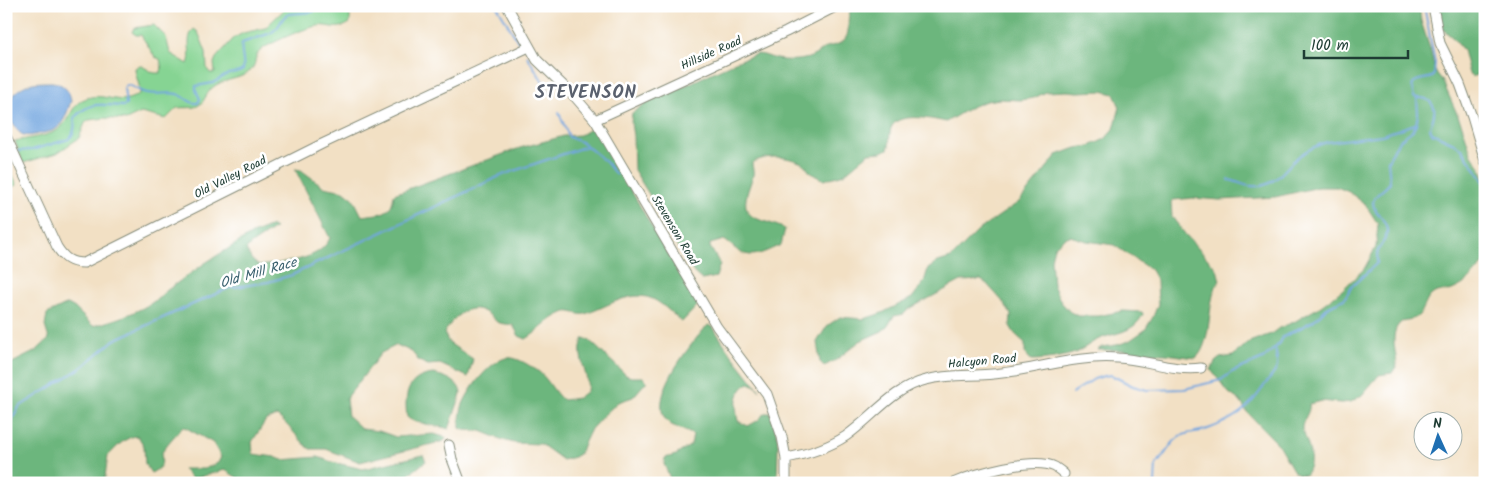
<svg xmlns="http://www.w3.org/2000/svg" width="1491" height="489" viewBox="0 0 1491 489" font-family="Kalam,sans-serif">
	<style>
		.green { fill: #86d493; stroke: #528864 }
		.forest { fill: #6cb67d; stroke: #467a58 }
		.water { fill: #72a6df; stroke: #48728a }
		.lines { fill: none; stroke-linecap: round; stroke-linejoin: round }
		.stream { stroke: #72a6df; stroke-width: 2 }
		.minor-casing { stroke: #888e7c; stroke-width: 11 }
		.minor { stroke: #fff; stroke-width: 9 }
		.labels { text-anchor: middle; stroke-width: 5; stroke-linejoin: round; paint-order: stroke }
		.street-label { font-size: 12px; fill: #1f3d34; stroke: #fff }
		.water-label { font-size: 14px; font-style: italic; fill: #3c6270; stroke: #fff }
		.district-label { font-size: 18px; font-weight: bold; letter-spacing: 1px; fill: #5a616e; stroke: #fff }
	</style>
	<rect width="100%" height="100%" fill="#fff"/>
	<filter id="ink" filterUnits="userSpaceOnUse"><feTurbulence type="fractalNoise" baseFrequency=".02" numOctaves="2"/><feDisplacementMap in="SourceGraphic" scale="10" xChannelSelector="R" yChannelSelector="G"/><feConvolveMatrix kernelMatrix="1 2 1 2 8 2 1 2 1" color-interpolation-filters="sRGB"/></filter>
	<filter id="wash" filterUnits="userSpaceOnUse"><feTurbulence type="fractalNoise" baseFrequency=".0096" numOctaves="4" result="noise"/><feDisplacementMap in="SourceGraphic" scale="20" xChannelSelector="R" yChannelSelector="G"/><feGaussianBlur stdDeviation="1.12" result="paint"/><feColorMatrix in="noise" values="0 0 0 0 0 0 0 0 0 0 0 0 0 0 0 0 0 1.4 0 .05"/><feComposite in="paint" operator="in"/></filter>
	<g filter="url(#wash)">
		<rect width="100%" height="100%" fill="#f2e0c4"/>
		<g class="green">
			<path d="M288,6H350V23C336,32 329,24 317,26C302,29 280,39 267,46C250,56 259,61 251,70C243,79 226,79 216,85C206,91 205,102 199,105C194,109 183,107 177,108L166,119L141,113L126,120L105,118L89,120L85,123L79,138L57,153L23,163L15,141C25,139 48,136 56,131C70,123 71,102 87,98C107,92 121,108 140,93C140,83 135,77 135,68L140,65L154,73H160L162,69L160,59L155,57L141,35H136L132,32L134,28L154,25L166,37L170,53L188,64C193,53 184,39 194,29L198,32L206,52L207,69L210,73H215L214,63L216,58L234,38L243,33L265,28Z"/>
			<polygon points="10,155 13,163 9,167 17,185 6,190 6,157"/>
		</g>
		<g class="forest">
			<path d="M853,6H1419L1421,21L1430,49L1435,71L1442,80L1462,125L1471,153L1480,167L1485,179V262C1474,274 1468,284 1452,290C1446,292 1438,290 1433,294C1425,299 1425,310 1418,316C1414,320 1408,319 1403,321C1388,330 1396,351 1397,365L1392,373L1379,375L1362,395L1351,402L1341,403L1321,401L1309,404C1311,413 1301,420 1302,430C1303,433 1305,435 1305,437C1310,450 1314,464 1305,475L1298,474L1293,470L1278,444L1247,412L1240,401L1229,393L1211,370L1215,362L1220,358L1233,356L1249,342L1271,334L1279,328L1294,322L1321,306L1341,291L1364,269L1376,247L1378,224L1365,204L1349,192L1337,187H1319L1275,197L1220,200L1193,198L1173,200L1171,202L1172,217L1185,234L1217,269L1220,281C1206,293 1214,342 1196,358L1166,354L1136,353L1124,350H1097L1102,347L1117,345L1129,341L1145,330L1153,317L1158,304L1157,281L1151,270L1114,245L1087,241L1070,236L1064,238L1054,247L1051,259L1053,285L1061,302L1070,312L1079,316H1098L1123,311L1142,312L1143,314C1134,334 1114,332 1097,340C1090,343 1084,349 1077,352C1067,357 1043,360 1031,360L1025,353V343L1015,334L1010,326L1011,315L1005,304L987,284L981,280L961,281L909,309L904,314L894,316L887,327L882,331L860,341L836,360L824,366L820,362L817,342L827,326L840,317L863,319L870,317L882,313L912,298L924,282L928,269L938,262L951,258L979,230L1019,202L1057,155L1076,148L1090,146L1105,139L1114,129L1120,107L1114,94L1102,91L1078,92L1067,91L1046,92L1034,98L1021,100L1000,99L986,101L971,107L946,122C933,119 900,112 892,126C888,133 891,142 888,149L882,152L869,153L844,174L824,180C820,177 814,175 810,172C807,169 806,165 802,163C786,156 767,154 752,163C752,167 754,171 753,175C750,188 737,209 755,218C765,222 775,224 785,229L781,245C770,249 757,258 745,254C737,252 731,244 724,240L710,244V247L720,264L716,277L702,280L694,273L673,240L655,204L634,170L633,136L631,123L632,113L651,100L667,94L735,62L757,54C764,54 769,57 776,59C786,61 802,61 811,57C817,55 821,49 827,47C834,45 840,45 845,39C852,30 844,18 853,6Z"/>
			<polygon points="1439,6 1485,6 1485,72 1472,77 1469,74 1463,50 1452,37 1441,28"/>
			<path d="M590,129H596L661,243L689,286L698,305L682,322C672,314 660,300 647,297C626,292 605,308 585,314C578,316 570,309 563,313C548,319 540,331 526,339L519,336L513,325C509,324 501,324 497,322C494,320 492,316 488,314C469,300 454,317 444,333L449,343L473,359L468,377L440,364L428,365L419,361L412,352L397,345L381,353L346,399L348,416L362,429L379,431L396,437L434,434L447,438L444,441L360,462L326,449H310C298,439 290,426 277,416L266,420L252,442L253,454L275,457L282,460L318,457L332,462L363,469L423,455L426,461L403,479L405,483H243L241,480L225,470L192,479L183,469H204L218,463L221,457L213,443L183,426C177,434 169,441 164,449C157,460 169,464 151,473L145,464L144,446L138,436C125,436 116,448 108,456L104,483H6V366L36,351L49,339L45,326L47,314L68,304L75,308L93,326C117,319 149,310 166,291L205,263L252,234L272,226L275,228L250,245L246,250L252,260L259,266C281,262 319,262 330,238L295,169L301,170L324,187L344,191L353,198L362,216C380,213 392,216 394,194L520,148L564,136L580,135Z"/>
			<path d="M708,325L713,327L728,350L760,391L754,385L749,383C735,390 735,407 738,421L748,426L757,421L765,413H770L777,435L778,445L777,483H672L664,464L665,458L676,455L691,445L693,435C687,431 673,427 669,423C643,401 693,341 708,325Z"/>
			<path d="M584,338L589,340L626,375L631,377H643L647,381L633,397L618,402L603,416L591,429L579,454L574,457L563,460L541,444L514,443L503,440L481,431L464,430L460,428C460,419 460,410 464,402C471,387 489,362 506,358C515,356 527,364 535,369C548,377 552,391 563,400L578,398L587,391C590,373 574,356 584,338Z"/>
			<path d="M433,374C444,376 460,381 461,394L449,429C438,425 413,424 407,417C404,395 407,377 433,374Z"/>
		</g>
		<path class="water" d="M52,82C62,83 70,90 71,101C68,109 65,122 57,128C54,131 48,132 43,133C37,134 30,137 24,135C19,134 16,128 13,124C3,106 12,88 33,83C39,82 46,82 52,82Z"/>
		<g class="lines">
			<g class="stream">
				<polyline points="497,6 520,45"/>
				<path d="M1424,6L1435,63L1434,76C1423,82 1407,75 1414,97C1418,99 1421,97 1426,99C1440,107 1433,117 1430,128L1432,133L1454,143L1462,149L1485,183"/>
				<polyline points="527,56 550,93"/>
				<polyline points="559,113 569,137 583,143 606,162 616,175"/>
				<path d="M16,151L32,150L69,139C75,133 75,126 74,118C92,99 102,106 124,106L126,105L124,88L127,85C133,86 135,89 141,91C152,97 166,91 177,94C186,96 188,104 198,103L200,99L196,90V86L213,83L228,74L239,72L243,70C245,61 240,53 242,43L271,33L277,28L284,17L289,14L313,12L318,6"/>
				<path d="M1229,180C1237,181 1244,186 1251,186C1275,189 1283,169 1299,156C1307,150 1318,145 1327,142L1382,135L1415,124"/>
				<path d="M1073,393L1094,379L1104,376L1111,375L1133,386L1147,390L1184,389L1221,380L1232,372L1263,359L1280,343L1283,337L1313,321L1329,306L1344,299L1352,286L1377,263C1377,259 1377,255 1378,251C1380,244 1388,239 1387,230C1387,218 1369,210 1374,199C1378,192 1386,189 1390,182L1388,161L1395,147L1401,139L1413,130L1416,124L1418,114L1417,99"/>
				<polyline points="6,453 10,424 19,407 81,368 114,340 229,288 268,282 292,275 502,175 587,146"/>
				<path d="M1155,483L1156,464C1165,457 1169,444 1178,438C1187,431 1198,433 1208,429C1233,420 1249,409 1264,386C1268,380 1275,374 1277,367C1278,361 1276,353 1275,348"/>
			</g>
		</g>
	</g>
	<g filter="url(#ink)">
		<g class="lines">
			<g class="minor-casing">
				<g id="minor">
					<polyline points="507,6 537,60 575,97 595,120 717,327 767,394 782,437 786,458 786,483"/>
					<polyline points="1433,6 1440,43 1460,84 1472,117 1485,161"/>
					<polyline points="595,120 786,32 837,6"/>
					<path d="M6,136L57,247C64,258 70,263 84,263L322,144L529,47"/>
					<polyline points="449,445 452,459 461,483"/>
					<path d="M786,458C808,454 828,448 846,436C873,417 893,388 926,380C951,373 977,377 1002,373C1040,368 1079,355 1118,358C1144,359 1175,372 1201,368"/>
					<path d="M953,483C974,474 1034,456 1055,467C1058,469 1062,472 1064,474"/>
				</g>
			</g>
			<use href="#minor" class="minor"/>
		</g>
	</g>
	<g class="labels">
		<g class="street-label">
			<text transform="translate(711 53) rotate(-24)" y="4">Hillside Road</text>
			<text transform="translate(230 177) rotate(-27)" y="4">Old Valley Road</text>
			<text transform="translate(675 230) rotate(59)" y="4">Stevenson Road</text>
			<text transform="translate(982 361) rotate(-5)" y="4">Halcyon Road</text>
		</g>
		<g class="water-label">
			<text transform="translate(258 272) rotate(-16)" y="5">Old Mill Race</text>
		</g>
		<g class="district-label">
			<text x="586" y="98">STEVENSON</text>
		</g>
	</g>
	<rect width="1491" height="489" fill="none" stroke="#fff" stroke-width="25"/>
	<g transform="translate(1438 436) rotate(357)"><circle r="24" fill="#ffffff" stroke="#a5b1ae"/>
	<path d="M0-4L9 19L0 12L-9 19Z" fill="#1f6fb2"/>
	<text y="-8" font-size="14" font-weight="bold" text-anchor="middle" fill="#1f3d34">N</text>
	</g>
	<path d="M1304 50v8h104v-8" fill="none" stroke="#1f3d34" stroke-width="2.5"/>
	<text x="1311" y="50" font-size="15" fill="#1f3d34" stroke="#ffffff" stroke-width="4" paint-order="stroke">100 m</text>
</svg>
